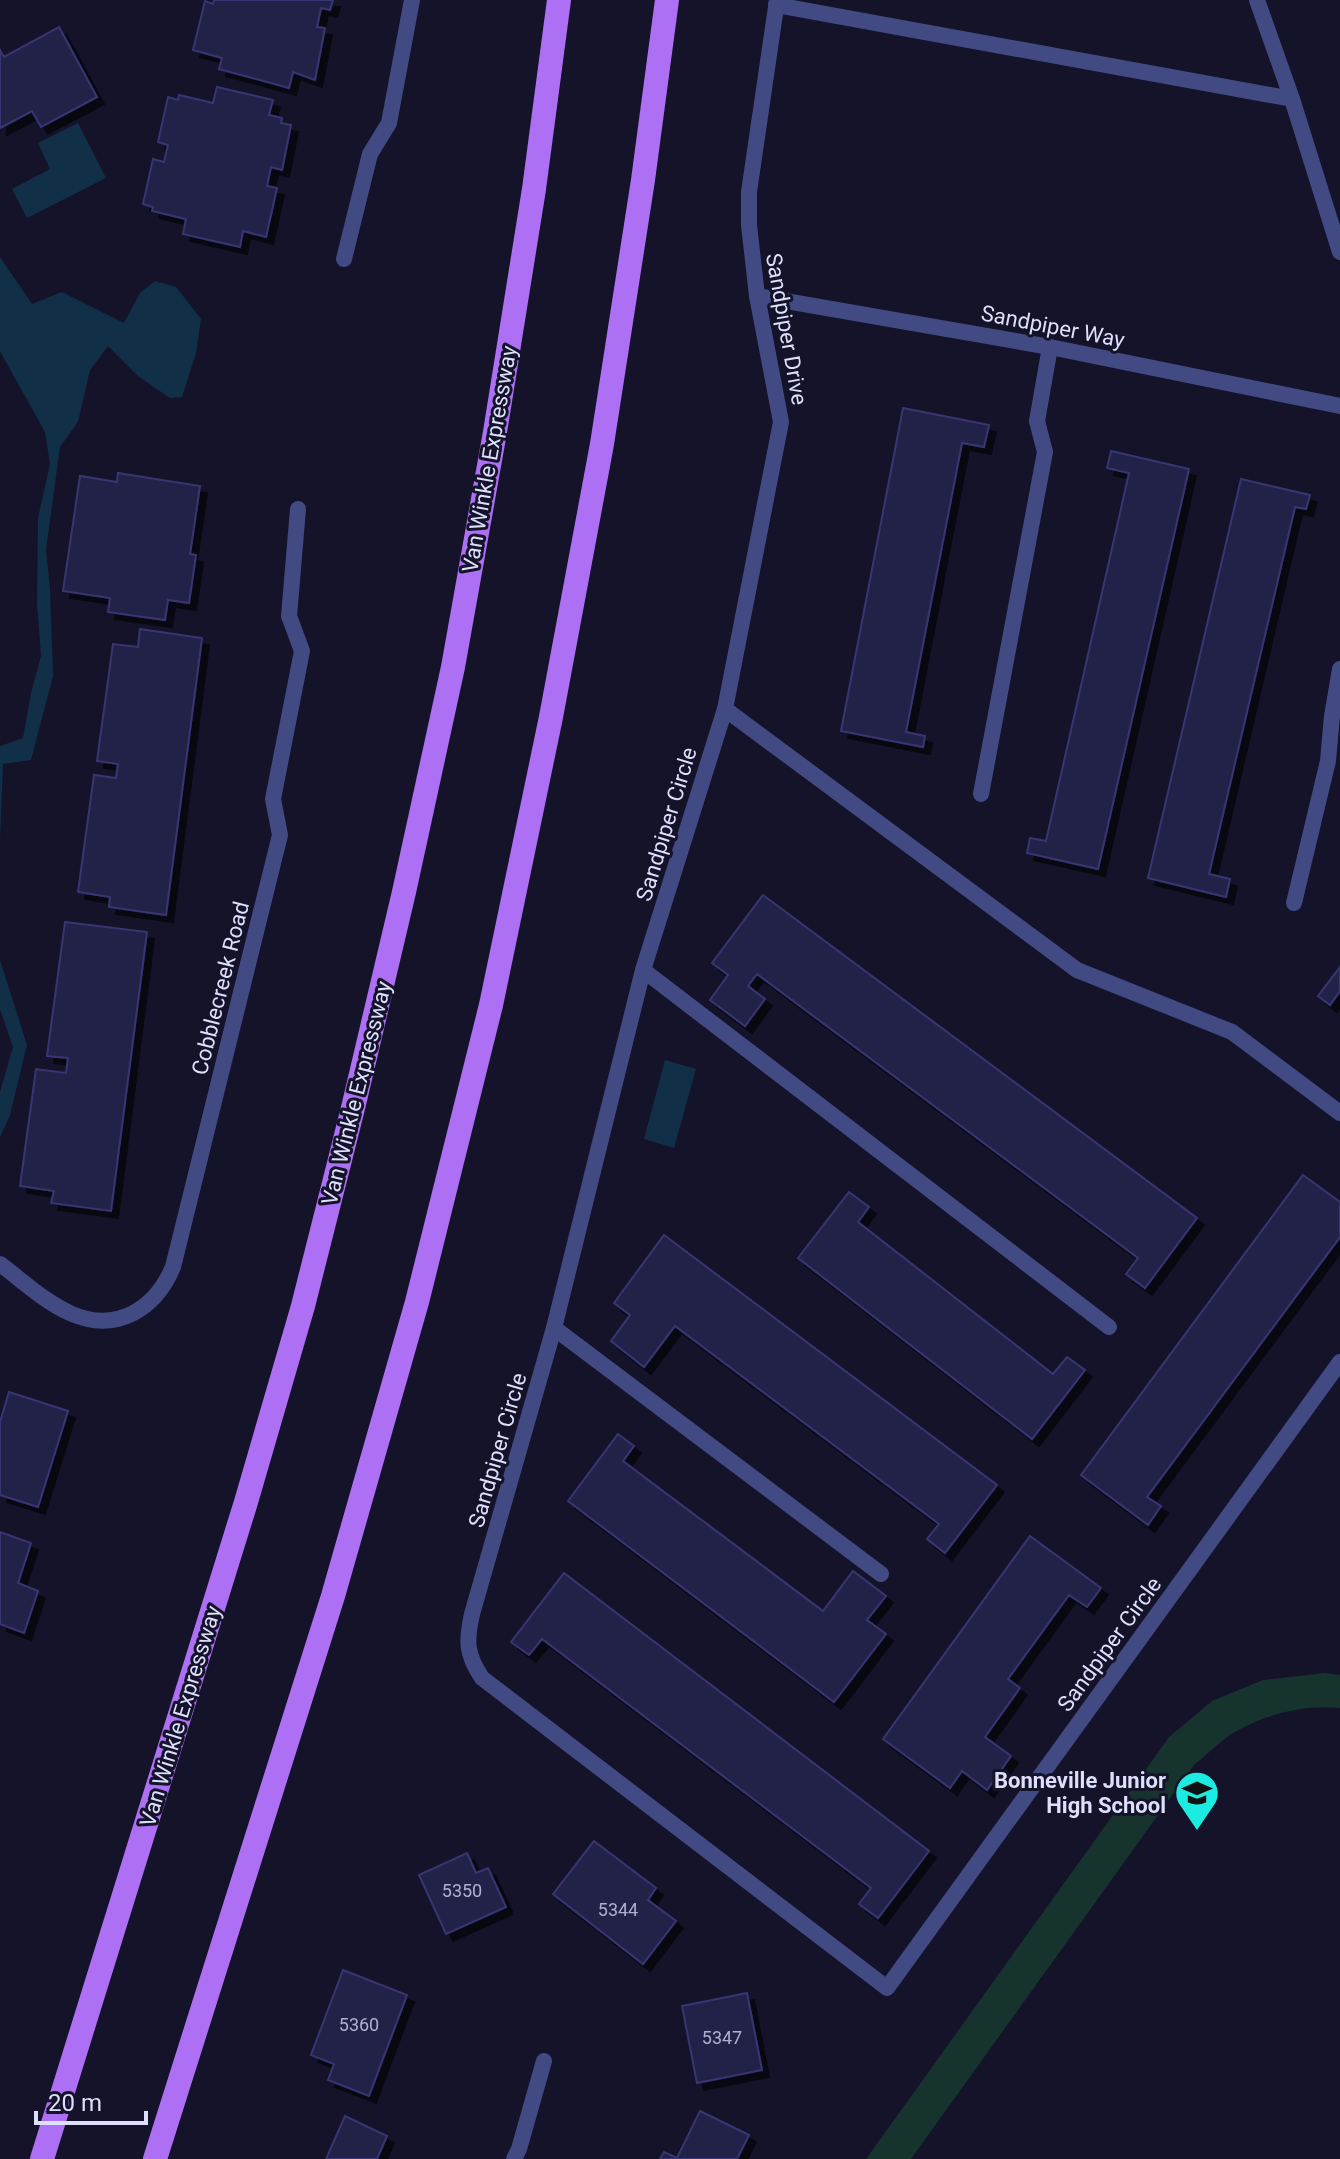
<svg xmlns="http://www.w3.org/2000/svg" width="1340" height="2159" viewBox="0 0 1340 2159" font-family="Roboto,sans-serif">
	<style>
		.green { fill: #17332e }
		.water { fill: #122f48 }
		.building { fill: #232149; stroke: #383573; stroke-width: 2; filter: url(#shadow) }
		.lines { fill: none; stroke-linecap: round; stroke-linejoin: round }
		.lane { stroke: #424a84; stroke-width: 16 }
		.street { stroke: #424a84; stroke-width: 16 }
		.primary { stroke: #ad6ff3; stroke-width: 24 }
		.labels { text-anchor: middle; stroke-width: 6; stroke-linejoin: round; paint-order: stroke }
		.number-label { font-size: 18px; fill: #afb0cf }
		.street-label { font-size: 22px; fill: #dedffc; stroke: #141329 }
		.poi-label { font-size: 22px; font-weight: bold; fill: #dedffc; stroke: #141329; text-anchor: end }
	</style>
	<defs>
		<filter id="shadow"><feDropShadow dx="7" dy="7" stdDeviation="0" flood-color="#0009"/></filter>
	</defs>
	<rect width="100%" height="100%" fill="#141329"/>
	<path class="green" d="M1325,1673L1340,1675V1708C1303,1704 1264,1715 1233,1733C1219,1742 1207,1755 1194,1765L911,2159H866L1169,1737L1212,1701L1263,1680Z"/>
	<g class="water">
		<polygon points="78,123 106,178 27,218 12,189 50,169 38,143"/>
		<polygon points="0,257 32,304 62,292 124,323 140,293 155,281 176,287 201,319 196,353 182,397 170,398 138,376 108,346 90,370 78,422 60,447 46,550 50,588 53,676 31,760 3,764 0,839 0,746 23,738 31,693 41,656 37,603 38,518 50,464 45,432 0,351"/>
		<polygon points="0,960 27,1045 10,1115 0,1137 0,1092 13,1047 0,1009"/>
		<polygon points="665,1060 696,1069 674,1148 644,1139"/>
	</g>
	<g class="building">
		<polygon points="214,0 333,0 330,10 321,8 317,27 325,28 315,80 293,72 289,88 219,69 222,58 193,50 205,1 213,4"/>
		<polygon points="59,27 97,97 41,127 32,111 0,128 0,50 4,57"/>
		<polygon points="217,87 273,100 269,115 282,118 281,123 291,125 282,170 271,167 267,186 277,188 266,237 243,231 240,247 183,234 186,219 152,211 153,207 143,204 153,159 164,162 168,145 158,142 168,97 178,100 179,95 213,103"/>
		<polygon points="903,408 989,425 984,447 962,443 906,732 925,736 923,747 841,731"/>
		<polygon points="1111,451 1189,469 1098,869 1027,853 1030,838 1046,841 1129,473 1107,468"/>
		<polygon points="118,473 200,486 190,554 196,555 189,603 168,600 165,620 108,612 110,598 63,591 80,476 117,482"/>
		<polygon points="1241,479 1310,495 1306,509 1295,507 1209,874 1230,879 1226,897 1148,878"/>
		<polygon points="140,629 202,638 166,915 109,907 110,897 78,892 94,775 116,778 118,764 97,761 113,644 138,647"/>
		<polygon points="763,895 1197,1218 1145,1288 1126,1274 1138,1258 757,974 748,986 765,999 745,1026 710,1000 728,975 712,963"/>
		<polygon points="65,922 147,932 111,1211 51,1203 54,1191 20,1186 36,1069 66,1073 68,1058 47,1056"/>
		<polygon points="1340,967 1340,991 1330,1005 1318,996"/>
		<polygon points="1303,1175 1340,1202 1340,1237 1147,1497 1161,1506 1148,1525 1081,1475"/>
		<polygon points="849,1192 869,1207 858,1222 1053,1374 1067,1357 1085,1370 1032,1439 798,1258"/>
		<polygon points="664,1235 997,1485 945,1553 927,1539 939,1524 675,1326 644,1367 611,1341 630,1315 614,1303"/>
		<polygon points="9,1392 68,1411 38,1507 0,1495 0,1422"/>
		<polygon points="618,1434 634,1446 623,1461 823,1611 853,1571 886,1596 867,1620 886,1634 834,1702 568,1501"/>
		<polygon points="0,1532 31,1543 18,1583 38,1591 24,1633 0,1624"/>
		<polygon points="1030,1536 1101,1588 1087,1607 1069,1595 1008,1679 1020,1688 985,1737 1011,1756 987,1790 962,1771 950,1788 883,1739"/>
		<polygon points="564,1573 929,1851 878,1918 859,1904 871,1888 542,1639 529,1655 511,1642"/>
		<polygon points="594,1841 656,1888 648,1900 676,1921 643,1964 553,1894"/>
		<polygon points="467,1853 476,1873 488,1868 506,1907 446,1934 419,1875"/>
		<polygon points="343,1970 407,1995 369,2096 328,2080 334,2064 311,2055"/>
		<polygon points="747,1993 762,2070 697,2083 682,2006"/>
		<polygon points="700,2111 749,2135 737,2159 660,2159 664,2152 677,2158"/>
		<polygon points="345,2116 387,2136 377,2159 326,2159"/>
	</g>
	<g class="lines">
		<g class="lane">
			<polyline points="1257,0 1292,99 1340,252"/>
			<polyline points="776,5 1292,99"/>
			<polyline points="981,794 1045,452 1037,421 1050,347"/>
			<polyline points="1294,903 1328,761 1332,716 1340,669"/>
			<polyline points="643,970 1109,1327"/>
			<polyline points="554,1328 881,1574"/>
		</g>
		<g class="street">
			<path d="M777,0L749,192V225L757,296L781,422L725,709L643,970L554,1328L472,1614C466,1641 466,1654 482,1678L887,1988L1340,1362"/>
			<polyline points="344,259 370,154 389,123 412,0"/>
			<polyline points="757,296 1050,347 1340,406"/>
			<polyline points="725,709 1077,970 1232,1032 1340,1113"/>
			<path d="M0,1264C23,1281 46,1303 72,1314C117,1333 155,1309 173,1267L280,835L273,799L302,651L289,616L298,509"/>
			<polyline points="514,2159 519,2149 544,2061"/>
		</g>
		<g class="primary">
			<polyline points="42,2159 246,1502 303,1306 353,1108 404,892 453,667 495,432 534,189 559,0"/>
			<polyline points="155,2159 333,1596 417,1302 491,1005 551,717 602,444 643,180 667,0"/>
		</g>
	</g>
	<defs>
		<g id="school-pin" transform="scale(2.3)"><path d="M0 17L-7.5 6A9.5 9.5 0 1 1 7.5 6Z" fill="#1bebe1" stroke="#141329"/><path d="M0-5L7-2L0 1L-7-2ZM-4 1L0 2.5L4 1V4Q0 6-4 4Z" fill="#111"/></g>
	</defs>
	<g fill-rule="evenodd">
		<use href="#school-pin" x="1197" y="1793"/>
	</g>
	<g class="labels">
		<g class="number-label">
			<text x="462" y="1897">5350</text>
			<text x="618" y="1916">5344</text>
			<text x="359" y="2031">5360</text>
			<text x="722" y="2044">5347</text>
		</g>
		<g class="street-label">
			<text transform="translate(1053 326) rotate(11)" y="8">Sandpiper Way</text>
			<text transform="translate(787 329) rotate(80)" y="8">Sandpiper Drive</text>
			<text transform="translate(489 459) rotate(-80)" y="8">Van Winkle Expressway</text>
			<text transform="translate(666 824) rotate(-73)" y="8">Sandpiper Circle</text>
			<text transform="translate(220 988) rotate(-76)" y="8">Cobblecreek Road</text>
			<text transform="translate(356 1093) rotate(-76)" y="8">Van Winkle Expressway</text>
			<text transform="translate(497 1450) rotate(-74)" y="8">Sandpiper Circle</text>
			<text transform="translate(1109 1644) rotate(-54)" y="8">Sandpiper Circle</text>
			<text transform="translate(180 1716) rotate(-73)" y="8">Van Winkle Expressway</text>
		</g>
		<g class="poi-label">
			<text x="1166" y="1788">Bonneville Junior<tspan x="1166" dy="25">High School</tspan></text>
		</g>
	</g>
	<path d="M36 2111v12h110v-12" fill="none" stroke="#dedffc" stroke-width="4"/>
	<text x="48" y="2111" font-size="24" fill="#dedffc" stroke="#141329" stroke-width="6" paint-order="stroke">20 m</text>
</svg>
